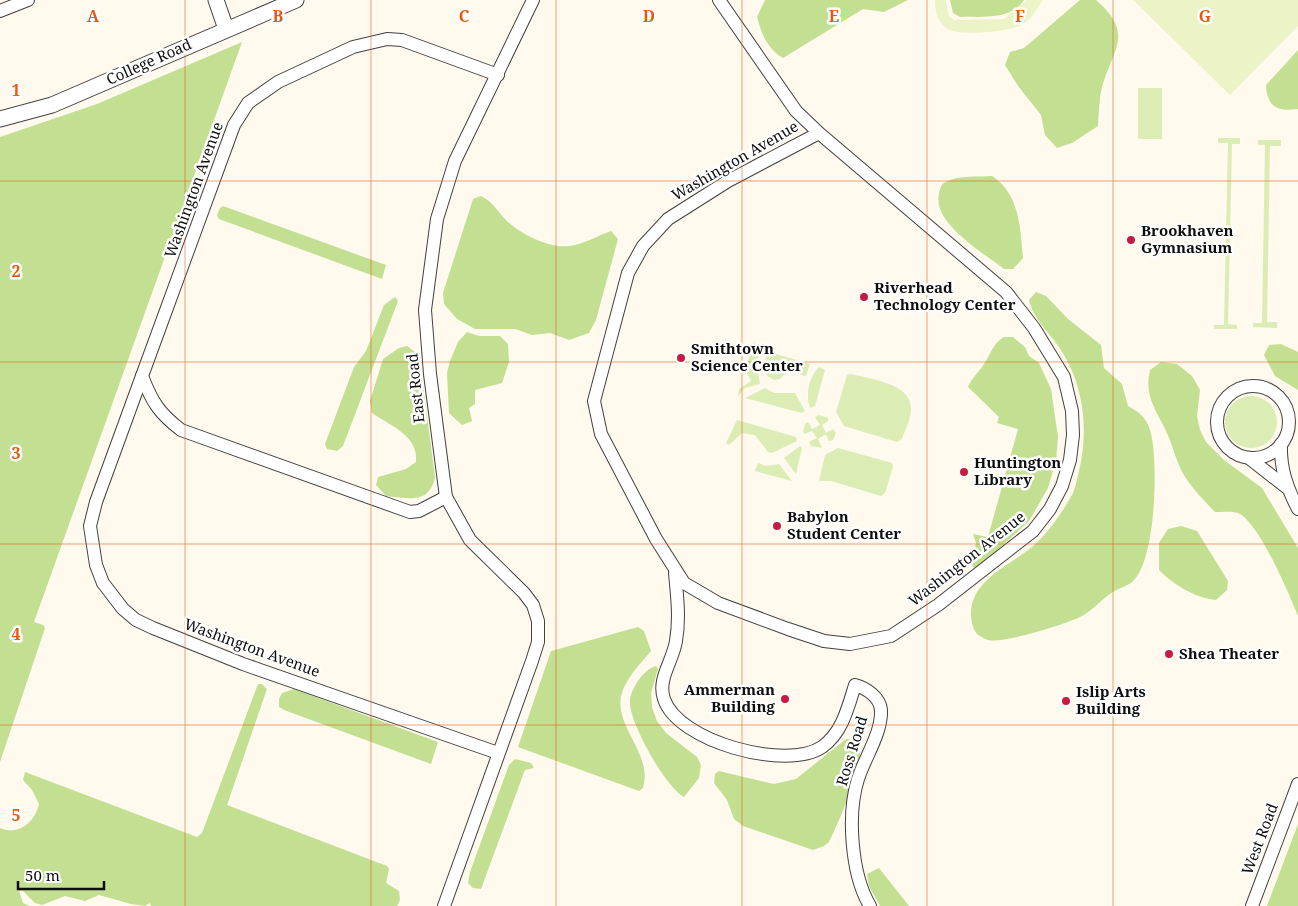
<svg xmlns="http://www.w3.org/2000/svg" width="1298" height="906" viewBox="0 0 1298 906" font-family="'Noto Serif',serif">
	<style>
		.green { fill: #dbedb4 }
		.forest { fill: #c2df92 }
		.pitch { fill: #ecf3c7 }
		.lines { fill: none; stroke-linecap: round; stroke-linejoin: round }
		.minor-casing { stroke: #414141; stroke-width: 14 }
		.tertiary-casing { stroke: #414141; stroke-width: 17 }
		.minor { stroke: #fff; stroke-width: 12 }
		.tertiary { stroke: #fff; stroke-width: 15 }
		.grid { fill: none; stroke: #e8590c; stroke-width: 1; stroke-opacity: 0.55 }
		.poi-dot { fill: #c91a41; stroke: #fff; stroke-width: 2 }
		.labels { text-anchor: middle; stroke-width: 5; stroke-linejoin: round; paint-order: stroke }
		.street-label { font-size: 15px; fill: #0e0e0e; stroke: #fff }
		.poi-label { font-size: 15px; font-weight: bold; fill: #0e0e0e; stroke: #fff; text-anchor: start }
		.grid-label { font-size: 16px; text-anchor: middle; font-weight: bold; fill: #e8590c; stroke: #fff; stroke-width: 5; stroke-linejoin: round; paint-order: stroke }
	</style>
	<rect width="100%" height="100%" fill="#fff9ee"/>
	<g class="green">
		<rect x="1138" y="88" width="24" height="51"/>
		<polygon points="1218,138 1240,138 1240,144 1232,144 1228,324 1237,325 1237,329 1214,329 1214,325 1224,325 1228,143 1218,143"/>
		<polygon points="1258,140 1281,140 1281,146 1270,146 1267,322 1277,322 1277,328 1253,327 1253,323 1262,323 1265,145 1258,145"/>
		<polygon points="754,342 760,348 757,367 760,384 745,388 738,396 739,389 751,381 745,370"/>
		<path d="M776,354L810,364L806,376C793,374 792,365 780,379L774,380L767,376L763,366L767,355Z"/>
		<path d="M819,367L825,370L815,406L810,408C805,394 809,377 819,367Z"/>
		<path d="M851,374C869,379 912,383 911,409C911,419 905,430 902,439L897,442L844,426L836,412L847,375Z"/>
		<polygon points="765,388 774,393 795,393 805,411 802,413 745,398"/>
		<circle cx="1251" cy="422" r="26"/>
		<polygon points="819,415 828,418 828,421 822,425 826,433 833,429 836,433 833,440 829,441 826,434 818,439 822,448 811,446 809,442 817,438 812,431 804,434 803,432 805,424 808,422 812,429 820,425 815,417"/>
		<polygon points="737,420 796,437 797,441 772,453 768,452 755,435 742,433 729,445 726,443"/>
		<polygon points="800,446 802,448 796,474 784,458"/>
		<polygon points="838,448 892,463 893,467 885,493 881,496 831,481 819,481 825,455"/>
		<polygon points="758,463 766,466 779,464 792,481 755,471"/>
	</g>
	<g class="forest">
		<path d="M765,0H908L884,12L863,9L783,58C767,48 762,35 757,17Z"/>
		<path d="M950,0H1024C1010,21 982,16 960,17L953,13Z"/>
		<path d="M1080,0H1096C1135,34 1113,48 1102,87C1099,99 1099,113 1098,126L1072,143L1057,148L1045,135L1041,115L1018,86L1005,65L1010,52L1024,48Z"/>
		<polygon points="242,42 34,622 43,625 45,628 0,762 0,137 97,104"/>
		<path d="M1298,50V109C1278,112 1267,107 1266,85Z"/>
		<path d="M992,176C1020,194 1020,228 1023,258L1013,269H1004C984,253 932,223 939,194C940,188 941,184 946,182C958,175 979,177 992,176Z"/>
		<path d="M481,196C495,203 497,212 508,222C524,236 554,251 575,245C588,242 599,235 611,231L618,239L596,320L589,333L569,340L550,333L532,335L515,329H475L457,319L444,304L443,293L473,199Z"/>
		<polygon points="223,206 386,265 382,279 219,219 217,215 220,208"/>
		<path d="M1036,292L1046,296L1068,319L1101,345L1104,368L1122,384L1128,406C1139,412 1146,417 1150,430C1159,458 1156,561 1133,581C1128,586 1119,588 1113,592C1101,599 1093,611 1080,617C1066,624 1002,644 988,640C986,640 981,636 978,635C973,630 971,621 971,614C971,580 1009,566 1032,547C1049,532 1062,513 1073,493C1076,486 1077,478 1079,471C1089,429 1084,384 1059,347C1049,332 1033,319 1029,300Z"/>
		<polygon points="395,297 398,301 343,446 337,451 327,449 325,444 354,367 366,351 384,305"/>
		<polygon points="467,332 479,336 500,336 508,344 509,362 502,383 475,390 475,404 469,408 472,421 462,425 449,413 447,373 450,361 458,342"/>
		<path d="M1004,337H1013L1025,347L1029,356L1039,363L1051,389L1058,437L1056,461L1048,488L1029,521L976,570L970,563L976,543L973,534L988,537L1018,429L997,423L999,417L968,387C972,378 977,374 982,367C990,356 992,344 1004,337Z"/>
		<polygon points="1281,344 1298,352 1298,390 1275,376 1264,355 1269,345"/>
		<path d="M407,346L419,355L435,477C429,505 409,498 386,496L376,485L378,477L406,469L416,462C419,436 391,426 372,413L370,401L383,359L399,348Z"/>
		<path d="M1161,362L1177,364L1192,376L1200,390L1197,416L1200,430L1206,442L1224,460L1262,488L1298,548V616C1289,594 1259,522 1238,513C1232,511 1222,512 1215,512C1201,497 1186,483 1178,463C1174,453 1171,441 1166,431C1155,408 1144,396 1150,370Z"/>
		<path d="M1181,526L1197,531L1228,581L1227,590L1216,600C1195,598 1174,585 1159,570V543L1168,529Z"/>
		<path d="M638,627L644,631L651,651C640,664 625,679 621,696C615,728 653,754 643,788L639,791L518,747L551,651Z"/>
		<path d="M656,666L658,669L651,693L652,707L657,721L666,733L697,757L701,765L699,778L684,797C666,788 629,722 630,702C630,689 644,669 656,666Z"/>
		<path d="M258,684H262L267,689L227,805L387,866L389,869L386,883L399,891L400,900L397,906H151L150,903L145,906L131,904L99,895L85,901L65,896L42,905L35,903L23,891H19L23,903L30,906H0V828C19,836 35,822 39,804L32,790L23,780L25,772L197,837L202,833Z"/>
		<polygon points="294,689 438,742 431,764 284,710 279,707 279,699 282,693"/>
		<path d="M846,739C852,739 856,740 859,745C866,760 837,826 829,842L824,846L813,850L743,826L734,819L727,800L714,783L715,774L719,771L774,784L796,779Z"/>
		<polygon points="515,759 531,763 534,768 525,770 523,775 481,889 473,888 468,883 470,872 509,765"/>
		<polygon points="1298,824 1298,906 1267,906"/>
		<polygon points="879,868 909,906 880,906 869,886 867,874"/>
	</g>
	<g class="pitch">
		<path d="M935,0H946L949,16L954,20L1004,19L1027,0H1043C1037,8 1032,19 1023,24C1009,32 959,37 946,28C937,21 935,10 935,0Z"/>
		<polygon points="1133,0 1298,0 1298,26 1230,95"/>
	</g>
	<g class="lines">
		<g class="minor-casing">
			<g id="minor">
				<polyline points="719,0 796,111 819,133 1006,292 1034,328 1064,377 1072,411 1073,435 1070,460 1062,486 1050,509 1033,531 938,605 891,636 850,644 824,641 788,629 718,603 684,583 656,539 601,434 594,401 628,273 643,246 668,219 728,181 819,133"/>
				<polyline points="0,11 28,0"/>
				<polyline points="142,376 96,502 90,526 96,565 103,583 123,609 136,620 153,628 243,664 498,753"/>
				<circle cx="1253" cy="422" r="36"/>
				<path d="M1281,444C1280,468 1287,488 1298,509"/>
				<polyline points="1249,458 1286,487"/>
				<path d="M446,497L419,511L410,512L181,430C159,413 152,402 142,376L234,125L248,103L278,82L353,47L387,39L402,40L498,75"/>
				<path d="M675,573C677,595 680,618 676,641C673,661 657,679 664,699C678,742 787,771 822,747C842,733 848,708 855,685C866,688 880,697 881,710C882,733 865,757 858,779C847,814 851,874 870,906"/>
				<polyline points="444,906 532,661 538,642 538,621 533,605 524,593 470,540 446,497 430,374 425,310 437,219 455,161 533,0"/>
				<polyline points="1252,906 1298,784"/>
			</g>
		</g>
		<g class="tertiary-casing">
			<g id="tertiary">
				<polyline points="216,0 226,29"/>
				<polyline points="0,119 52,105 296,0"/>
			</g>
		</g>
		<use href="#minor" class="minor"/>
		<use href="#tertiary" class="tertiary"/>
	</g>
	<path class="grid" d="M185,0V906M371,0V906M556,0V906M742,0V906M927,0V906M1113,0V906M0,181H1298M0,362H1298M0,544H1298M0,725H1298"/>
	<g class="poi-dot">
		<circle cx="1131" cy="240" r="5"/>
		<circle cx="864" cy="297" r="5"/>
		<circle cx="681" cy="358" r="5"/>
		<circle cx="964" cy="472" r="5"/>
		<circle cx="777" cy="526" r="5"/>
		<circle cx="1169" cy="654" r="5"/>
		<circle cx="785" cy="699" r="5"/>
		<circle cx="1066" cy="701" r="5"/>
	</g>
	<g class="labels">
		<g class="street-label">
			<text transform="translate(149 62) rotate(-24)" y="5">College Road</text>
			<text transform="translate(735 161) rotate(-30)" y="5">Washington Avenue</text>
			<text transform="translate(194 190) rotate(-70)" y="5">Washington Avenue</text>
			<text transform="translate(416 388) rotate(-96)" y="5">East Road</text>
			<text transform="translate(967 559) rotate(-38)" y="5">Washington Avenue</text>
			<text transform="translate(252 648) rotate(20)" y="5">Washington Avenue</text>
			<text transform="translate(852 751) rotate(-73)" y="5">Ross Road</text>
			<text transform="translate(1260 839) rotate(-69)" y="5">West Road</text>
		</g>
		<g class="poi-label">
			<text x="1141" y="236">Brookhaven<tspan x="1141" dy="17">Gymnasium</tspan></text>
			<text x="874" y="293">Riverhead<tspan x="874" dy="17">Technology Center</tspan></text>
			<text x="691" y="354">Smithtown<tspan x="691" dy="17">Science Center</tspan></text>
			<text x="974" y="468">Huntington<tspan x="974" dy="17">Library</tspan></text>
			<text x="787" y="522">Babylon<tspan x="787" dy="17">Student Center</tspan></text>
			<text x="1179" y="659">Shea Theater</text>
			<text x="775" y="695" text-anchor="end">Ammerman<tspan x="775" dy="17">Building</tspan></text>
			<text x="1076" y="697">Islip Arts<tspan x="1076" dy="17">Building</tspan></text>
		</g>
	</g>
	<g class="grid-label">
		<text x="93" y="22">A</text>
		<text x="278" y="22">B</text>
		<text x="464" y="22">C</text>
		<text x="649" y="22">D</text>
		<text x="834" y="22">E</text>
		<text x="1020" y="22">F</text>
		<text x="1205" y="22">G</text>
		<text x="16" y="96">1</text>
		<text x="16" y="277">2</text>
		<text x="16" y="459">3</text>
		<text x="16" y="640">4</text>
		<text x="16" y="821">5</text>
	</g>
	<path d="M18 881v8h86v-8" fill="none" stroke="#0e0e0e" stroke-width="2.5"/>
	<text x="25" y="881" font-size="15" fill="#0e0e0e" stroke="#ffffff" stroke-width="4" paint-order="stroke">50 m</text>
</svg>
